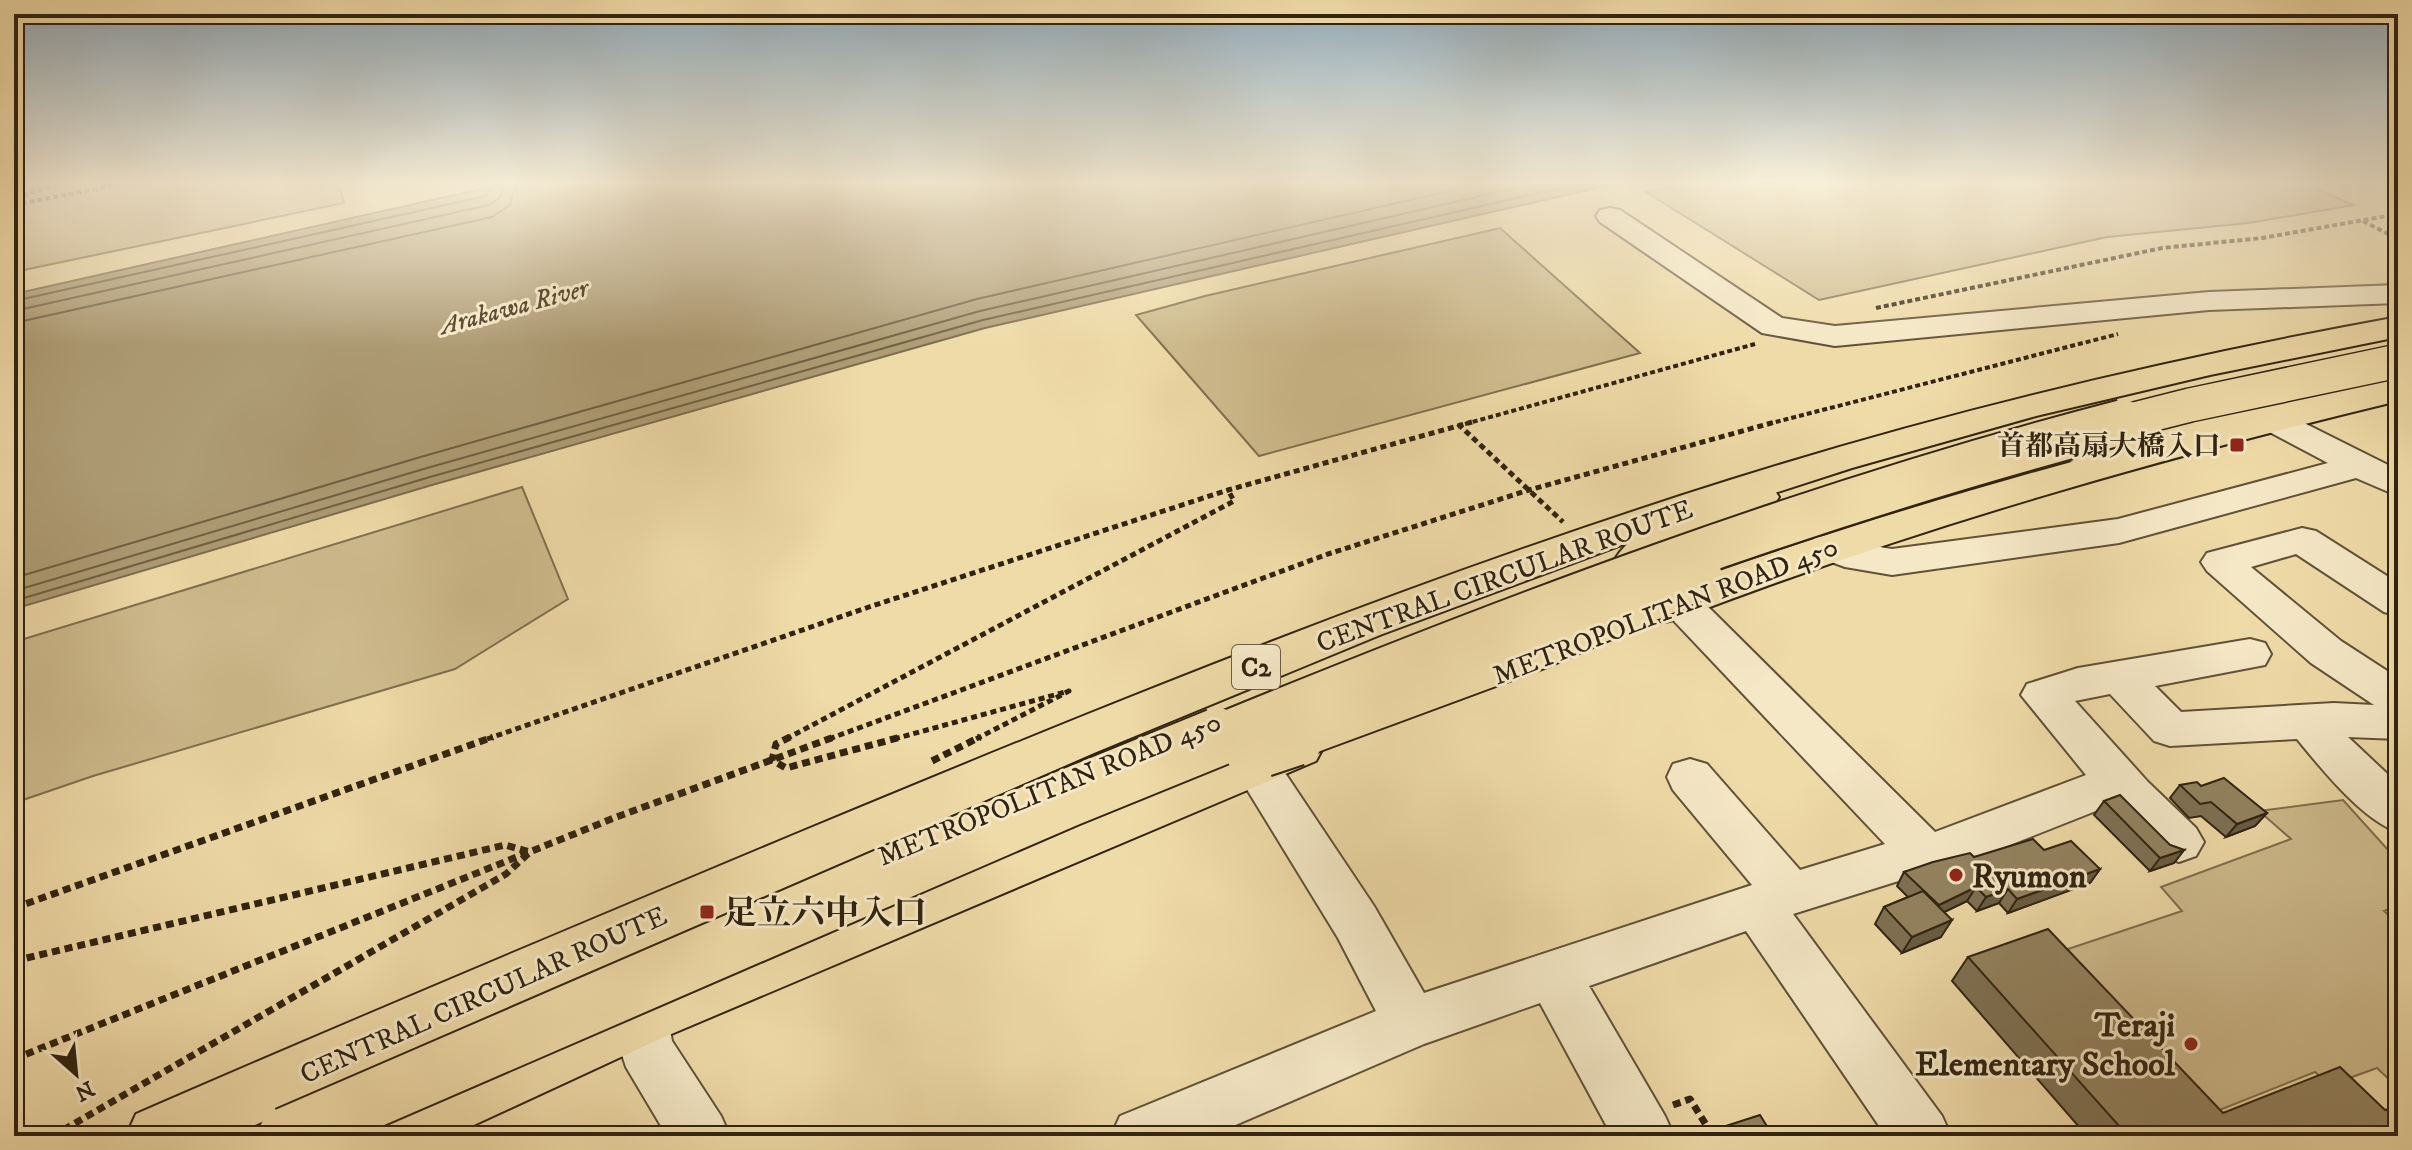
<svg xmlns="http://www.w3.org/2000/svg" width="2412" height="1150" viewBox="0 0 2412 1150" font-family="'IM FELL DW Pica','Noto Serif JP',serif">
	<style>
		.green { fill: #cfbc8e; stroke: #807050; stroke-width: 2 }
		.water { fill: #ae9c75; stroke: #7c6c4d; stroke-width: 2 }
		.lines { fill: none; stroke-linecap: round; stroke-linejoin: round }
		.shore { stroke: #6f6043; stroke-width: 2 }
		.minor-casing { stroke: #605137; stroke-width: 4 }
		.major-casing { stroke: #302311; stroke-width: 4 }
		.highway-casing { stroke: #302311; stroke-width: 4 }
		.path-far2 { stroke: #302311; stroke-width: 4; stroke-dasharray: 5 3; stroke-linecap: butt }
		.path-far1 { stroke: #302311; stroke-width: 5; stroke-dasharray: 6 4; stroke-linecap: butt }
		.path { stroke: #302311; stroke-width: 7; stroke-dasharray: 8 5; stroke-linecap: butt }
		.minor { fill: #f5e8c6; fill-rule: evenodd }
		.major { fill: #efdba8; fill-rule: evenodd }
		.highway { fill: #efdba8; fill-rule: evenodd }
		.highway-bridge-far2-casing { stroke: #302311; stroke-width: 36; stroke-linecap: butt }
		.highway-bridge-far1-casing { stroke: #302311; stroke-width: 48; stroke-linecap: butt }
		.highway-bridge-casing { stroke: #302311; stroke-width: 61; stroke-linecap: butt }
		.highway-bridge-far2 { stroke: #efdba8; stroke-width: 33 }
		.highway-bridge-far1 { stroke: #efdba8; stroke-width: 44 }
		.highway-bridge { stroke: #efdba8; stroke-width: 57 }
		.wall { fill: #7e7153; stroke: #302311; stroke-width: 2 }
		.shaded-wall { fill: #675c43; stroke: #302311; stroke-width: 2 }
		.building { fill: #938360; stroke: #302311; stroke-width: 2 }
		.poi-dot { fill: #8f2418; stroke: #f5e8c6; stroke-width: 3 }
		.labels { text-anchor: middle; stroke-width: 6; stroke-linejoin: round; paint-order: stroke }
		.far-water-label { font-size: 26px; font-style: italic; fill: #5c4d34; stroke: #f5e8c6 }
		.shield { fill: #f5e8c6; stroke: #6b5e47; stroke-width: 2 }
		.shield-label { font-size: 26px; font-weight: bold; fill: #302311 }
		.poi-label { font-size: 28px; font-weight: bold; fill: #302311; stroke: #f5e8c6; text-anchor: end }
		.street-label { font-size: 28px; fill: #302311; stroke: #f5e8c6 }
		.near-poi-label { font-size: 34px; font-weight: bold; fill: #302311; stroke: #f5e8c6; text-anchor: start }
	</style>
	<rect width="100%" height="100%" fill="#efdba8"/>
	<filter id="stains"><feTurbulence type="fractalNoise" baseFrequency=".0025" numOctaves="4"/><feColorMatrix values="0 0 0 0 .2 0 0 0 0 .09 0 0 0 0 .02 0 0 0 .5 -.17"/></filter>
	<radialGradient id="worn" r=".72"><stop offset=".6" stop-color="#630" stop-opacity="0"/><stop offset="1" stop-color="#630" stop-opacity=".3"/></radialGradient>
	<g class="green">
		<polygon points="54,184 339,184 344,203 14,272 14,192"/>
		<polygon points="1688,184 2305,184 2354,205 2249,223 2107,237 1819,300 1646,192"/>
		<polygon points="1500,228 1640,353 1259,456 1136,315 1205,296"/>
		<polygon points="522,487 568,599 455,669 93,776 14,803 14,642"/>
		<polygon points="2343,800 2398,861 2398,906 2384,911 2398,924 2398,1081 2393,1083 2377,1068 2330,1085 2315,1072 2212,1113 2056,953 2182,911 2161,887 2291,839 2259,811"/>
	</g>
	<polygon class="water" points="503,184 1614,184 985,328 432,485 14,609 14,294"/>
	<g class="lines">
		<g class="shore">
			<polyline points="14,301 486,196 494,184"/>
			<polyline points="14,311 489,205 500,198 504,184"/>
			<polyline points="14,323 492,217 510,205 516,184"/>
			<polyline points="14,578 424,456 977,299 1480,184"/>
			<polyline points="14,591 427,468 980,311 1533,184"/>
			<polyline points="14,601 430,477 983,320 1578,184"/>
		</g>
		<g class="minor-casing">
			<g id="minor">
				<polygon points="1610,208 1620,210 1782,318 1835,326 2209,292 2398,285 2398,303 2209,310 1835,346 1762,333 1600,222 1596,216 1600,210"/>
				<path d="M2270,409L2282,412L2398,470V496L2356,478L2119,543L1892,575L1845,567L1815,556L1809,547L1815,538C1838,532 1867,546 1892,549L2118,519L2328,463L2258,426L2253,419L2258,412Z"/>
				<path d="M2302,528L2316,531L2398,583V616L2384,612L2296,554L2251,567L2341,641L2398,678V739L2348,737L2398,784V832C2362,820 2321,768 2297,739L2170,746L2154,741L2110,694L2075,701L2148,782L2196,828L2204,842L2196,856L2179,862L2162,856L2111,805L1954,867L1924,873L1793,914L1942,1116L1951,1136H1886L1746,931L1589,986L1665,1116L1674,1136H1612L1540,1003L1424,1044L1210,1136H1111L1120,1116L1376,1011L1338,938L1232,765L1239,752L1255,747L1271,752L1374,906L1424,993L1752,885L1673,790L1667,777L1673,764L1690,759L1707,764L1800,870L1885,844L1639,584L1633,575L1639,566L1653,562L1667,566L1935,832L2086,775L2021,695L2027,684L2078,668L2250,639L2265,643L2271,654L2265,665L2155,686L2181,712L2334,703L2374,705L2311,663L2207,571L2201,562L2207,553Z"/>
				<polygon points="630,972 649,979 668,1018 672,1041 721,1116 730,1136 667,1136 626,1067 603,996 611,979"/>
			</g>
		</g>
		<g class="major-casing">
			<g id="major">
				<path d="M2398,379V401C2154,460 1915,528 1681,618L1665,622L1649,618L1642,607L1649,596C1894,506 2144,439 2398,379Z"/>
				<path d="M1758,484L1773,488L1779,497L1773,506L1687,539L1652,569L1637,573L1622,569L1615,559C1641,518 1713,496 1758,484Z"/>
				<polygon points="1298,729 1316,735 1323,748 1316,761 662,1038 450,1136 346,1136 356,1114 618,998"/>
			</g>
		</g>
		<g class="highway-casing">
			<g id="highway">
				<path d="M2398,317V337L2210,375L2036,416L1852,468L1670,527L1380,635L1094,753L632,955L231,1136H126L136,1114C361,1016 588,921 815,826C1116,701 1418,578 1730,480C1949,411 2172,358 2398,317Z"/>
				<polygon points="2398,372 2398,394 2274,416 2080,464 2066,460 2060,452 2066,444 2274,394"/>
			</g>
		</g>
		<g class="path-far2">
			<polyline points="19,203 26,194 61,184"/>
			<polyline points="14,205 120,184"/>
			<polyline points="2363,221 2398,239"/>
			<polyline points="1876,308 2162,248 2262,238 2398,214"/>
			<polyline points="1465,424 1755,344"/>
			<polyline points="1768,424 2118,334"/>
		</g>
		<g class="path-far1">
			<polyline points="1458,424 1563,522"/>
			<polyline points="487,739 869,607 1228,490 1472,422"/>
			<polyline points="786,739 1234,501 1228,490"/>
			<polyline points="829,739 1328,554 1529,490 1775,422"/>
			<polyline points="894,739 1069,691 976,739"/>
		</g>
		<g class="path">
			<polyline points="790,737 776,744 772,760 786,768 901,737"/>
			<polyline points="932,761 980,737"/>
			<polyline points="14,908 493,737"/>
			<polyline points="14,961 505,845 530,852 506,874 53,1136"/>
			<polyline points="14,1059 614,818 834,737"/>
			<polyline points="1673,1105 1690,1099 1708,1128"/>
		</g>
		<use href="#minor" class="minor"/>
		<use href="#major" class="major"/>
		<use href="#highway" class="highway"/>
		<g class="highway-bridge-far2-casing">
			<polyline id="highway-bridge-far2" points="2115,424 2190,405 2398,361"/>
		</g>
		<g class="highway-bridge-far1-casing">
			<g id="highway-bridge-far1">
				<path d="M1213,739C1510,617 1812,503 2123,422"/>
				<polyline points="1289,739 1538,647 1700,577"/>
			</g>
		</g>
		<g class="highway-bridge-casing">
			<g id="highway-bridge">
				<polyline points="1262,748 1295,737"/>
				<polyline points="287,1136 1068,798 1218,737"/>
			</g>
		</g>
		<use href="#highway-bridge-far2" class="highway-bridge-far2"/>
		<use href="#highway-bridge-far1" class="highway-bridge-far1"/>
		<use href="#highway-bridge" class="highway-bridge"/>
	</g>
	<g class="wall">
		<polygon points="2180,785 2201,786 2267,813 2255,826 2226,837 2201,816 2189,818 2170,798"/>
		<polygon points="2104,801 2170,845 2184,850 2174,863 2150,871 2094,815"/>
		<polygon points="2044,850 2100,869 2090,883 2008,913 1999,903 1977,911 1967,901 1944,912 1941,937 1902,953 1875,924 1884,907 1908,897 1897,886 1904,872 1974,857"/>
		<polygon points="1968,957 2223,1113 2385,1110 2398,1136 2087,1136 1952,981"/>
	</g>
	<g class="shaded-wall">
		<polygon points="2267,813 2255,826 2226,837 2237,824"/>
		<polygon points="2184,850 2174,863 2150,871 2160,858"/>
		<polygon points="2100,869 2090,883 2008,913 2017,899"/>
		<polygon points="1976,887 1967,901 1930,919 1939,905"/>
		<polygon points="2008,889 1999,903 1977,911 1986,897"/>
		<polygon points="1952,920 1941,937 1902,953 1912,937"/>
	</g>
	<g class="building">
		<polygon points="2224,778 2267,813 2237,824 2211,802 2200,804 2180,785 2197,782 2201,786"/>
		<polygon points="2120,795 2170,845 2184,850 2160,858 2104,801"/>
		<polygon points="2033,839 2044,850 2071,841 2100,869 2017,899 2008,889 1986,897 1976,887 1939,905 1904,872 1933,862 1970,853 1974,857"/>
		<polygon points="1923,891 1952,920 1912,937 1884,907"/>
		<polygon points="2048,929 2223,1113 2340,1067 2385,1110 2398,1106 2398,1136 2128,1136 1968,957"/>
		<polygon points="1760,1115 1773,1136 1699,1136 1698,1135"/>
	</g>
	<linearGradient id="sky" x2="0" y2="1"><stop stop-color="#91aaba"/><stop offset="0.53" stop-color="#f8efd8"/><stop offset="1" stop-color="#f8efd8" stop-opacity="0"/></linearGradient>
	<rect width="2412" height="345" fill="url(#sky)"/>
	<g class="poi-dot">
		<rect x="2229" y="437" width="16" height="16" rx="4"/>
		<circle cx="1956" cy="875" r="8"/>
		<rect x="699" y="904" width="16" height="16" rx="4"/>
		<circle cx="2191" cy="1044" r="8"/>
	</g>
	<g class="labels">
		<g class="far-water-label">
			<text transform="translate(514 306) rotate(-15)" y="9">Arakawa River</text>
		</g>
		<rect class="shield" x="1232" y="645" width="48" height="44" rx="6"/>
		<g class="shield-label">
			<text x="1256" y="676">C2</text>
		</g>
		<g class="poi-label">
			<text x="2221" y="455">首都高扇大橋入口</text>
		</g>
		<g class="street-label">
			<text transform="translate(1504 575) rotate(-20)" y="10">CENTRAL CIRCULAR ROUTE</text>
			<text transform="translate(1665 610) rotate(-21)" y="10">METROPOLITAN ROAD 450</text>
			<text transform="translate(1049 788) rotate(-22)" y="10">METROPOLITAN ROAD 450</text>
			<text transform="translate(483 994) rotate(-24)" y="10">CENTRAL CIRCULAR ROUTE</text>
		</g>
		<g class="near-poi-label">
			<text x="1972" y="887">Ryumon</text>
			<text x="723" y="924">足立六中入口</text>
			<text x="2175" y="1036" text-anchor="end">Teraji<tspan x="2175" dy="39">Elementary School</tspan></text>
		</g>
	</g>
	<rect width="2412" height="1150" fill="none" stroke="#efdba8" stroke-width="48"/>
	<rect x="16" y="16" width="2380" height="1118" fill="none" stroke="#302311" stroke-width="4"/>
	<rect x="24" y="24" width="2364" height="1102" fill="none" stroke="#302311" stroke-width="2"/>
	<g transform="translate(76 1074) rotate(153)" stroke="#f5e8c6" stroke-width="6" paint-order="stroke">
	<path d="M0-6L14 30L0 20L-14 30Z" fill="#302311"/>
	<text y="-12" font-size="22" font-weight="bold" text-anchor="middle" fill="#302311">N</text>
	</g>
	<rect width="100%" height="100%" filter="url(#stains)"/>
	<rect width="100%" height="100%" fill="url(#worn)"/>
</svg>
